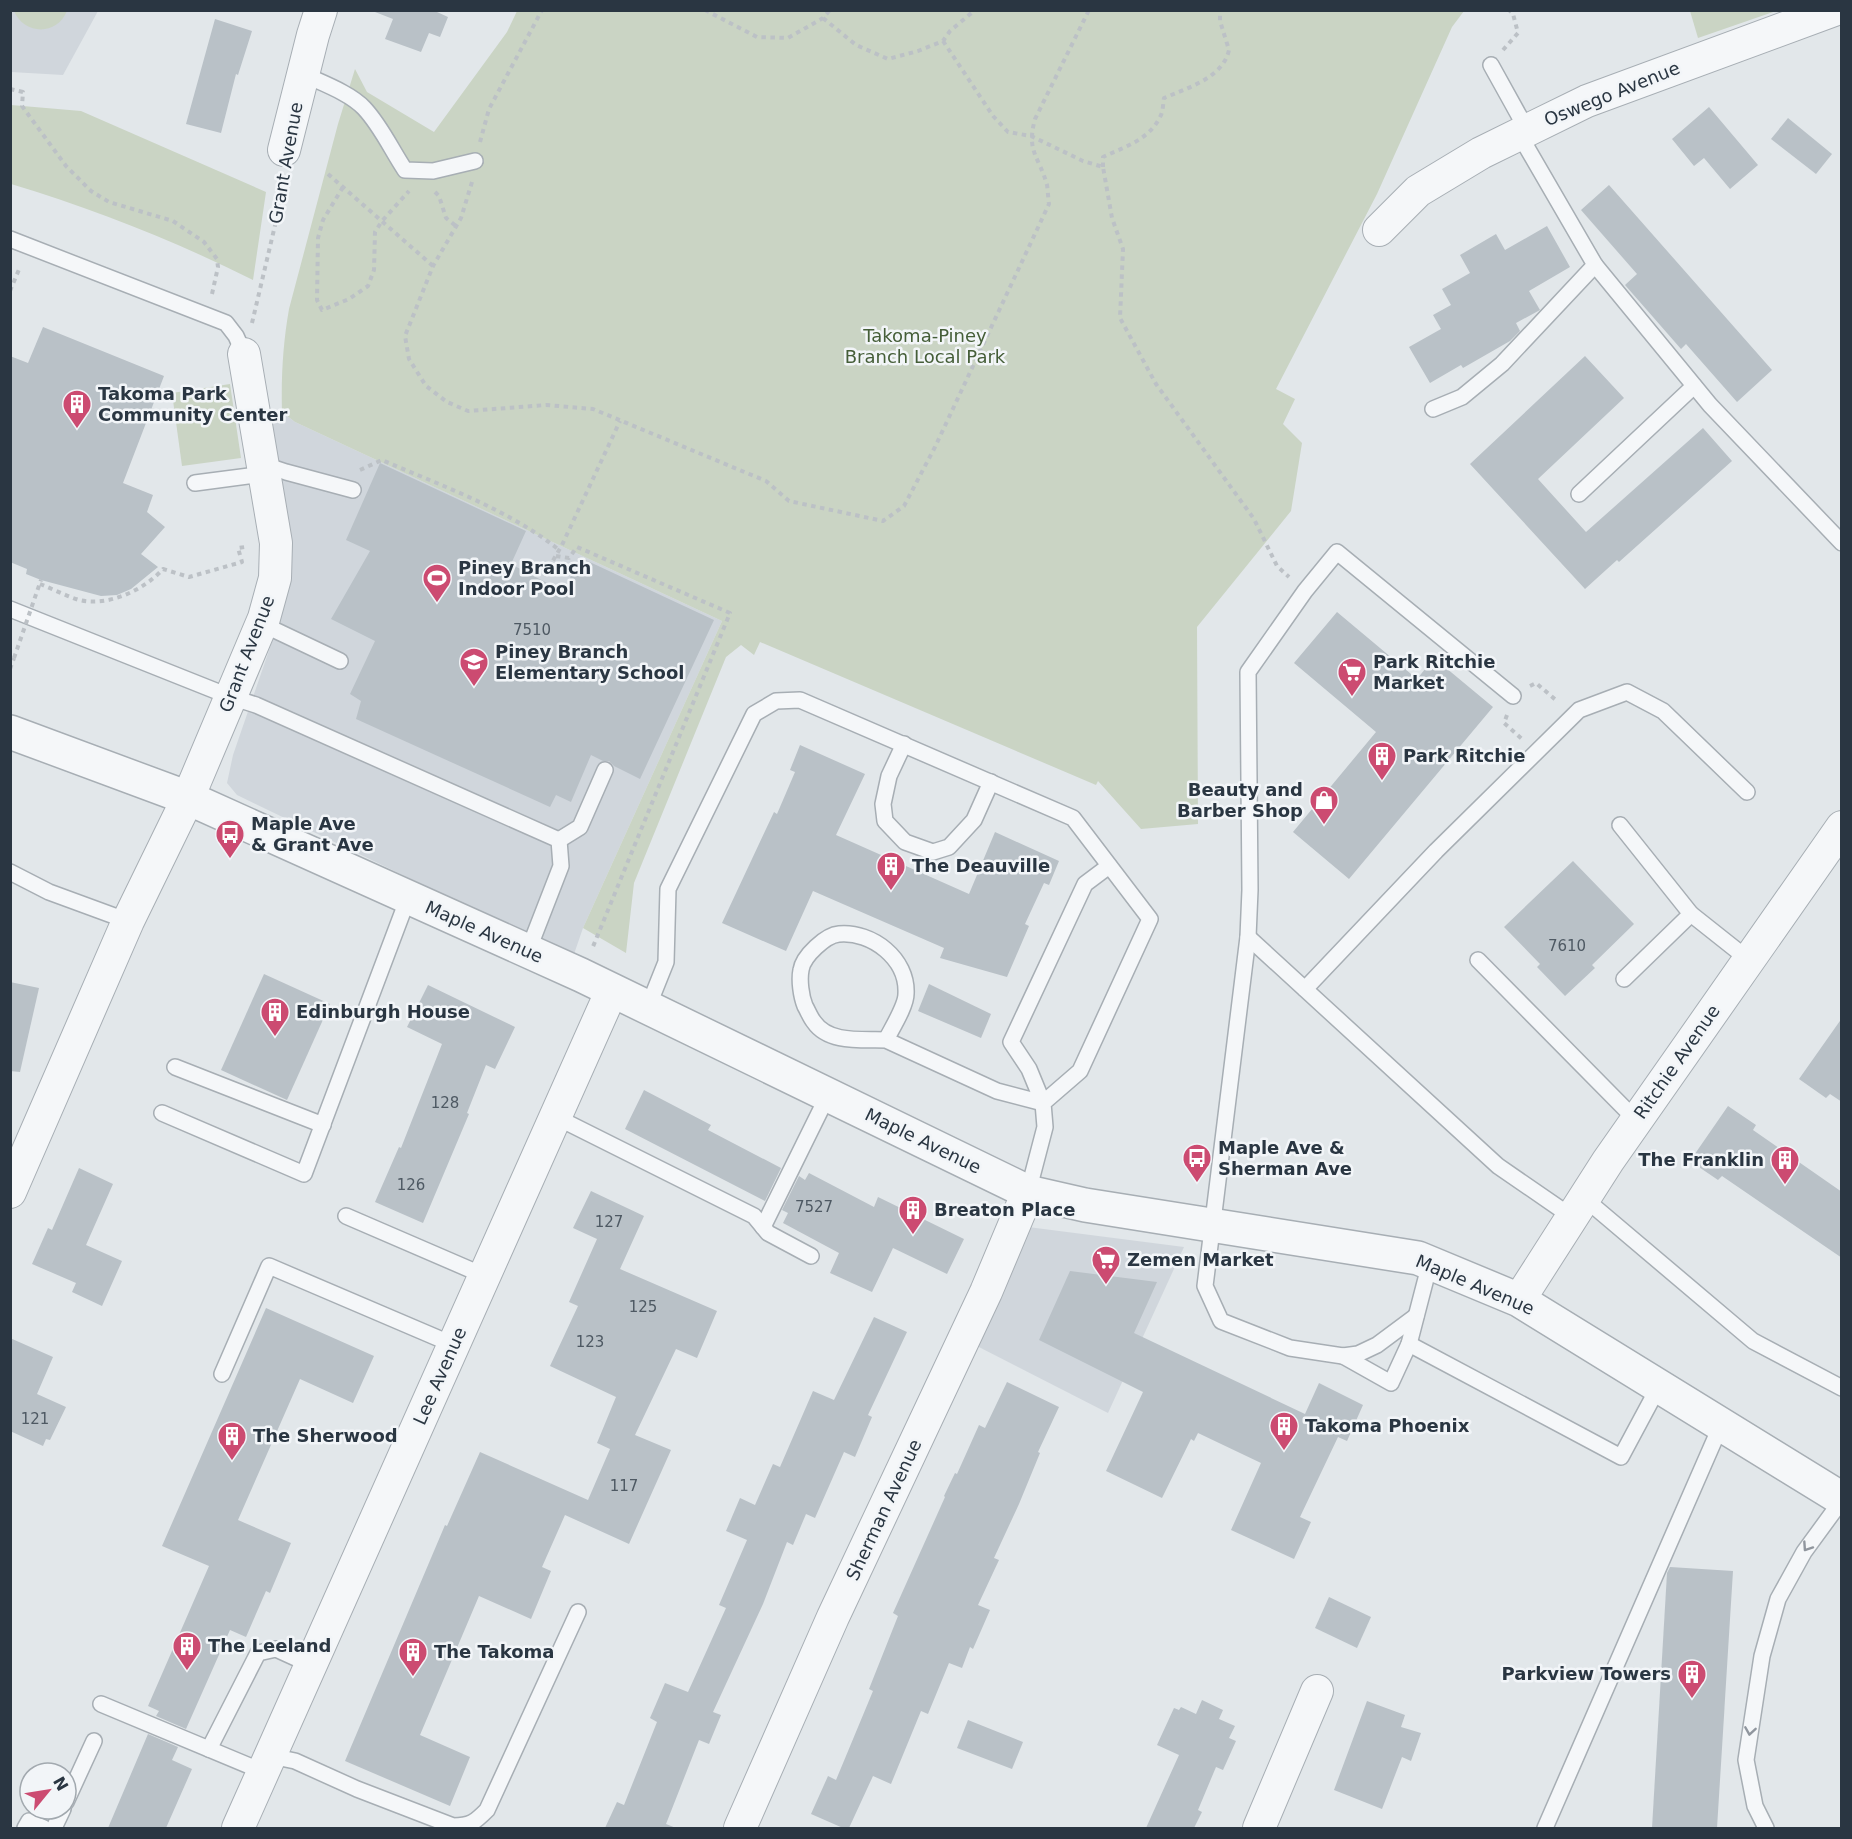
<svg xmlns="http://www.w3.org/2000/svg" width="1852" height="1839" viewBox="0 0 1852 1839" font-family="'DejaVu Sans',sans-serif">
	<style>
		.built { fill: #d0d6dc }
		.green { fill: #cad4c4 }
		.building { fill: #b9c1c7 }
		.lines { fill: none; stroke-linecap: round; stroke-linejoin: round }
		.service-casing { stroke: #a7aeb4; stroke-width: 18 }
		.minor-casing { stroke: #a7aeb4; stroke-width: 34 }
		.tertiary-casing { stroke: #a7aeb4; stroke-width: 36 }
		.path { stroke: #bcc1c6; stroke-width: 4; stroke-dasharray: 4.5 4.5; stroke-linecap: butt }
		.service { stroke: #f5f7f9; stroke-width: 15 }
		.minor { stroke: #f5f7f9; stroke-width: 32 }
		.tertiary { stroke: #f5f7f9; stroke-width: 33 }
		.path-bridge { stroke: #bcc1c6; stroke-width: 4; stroke-dasharray: 4.5 4.5; stroke-linecap: butt }
		.oneway { stroke: #90969e }
		.labels { text-anchor: middle; stroke-width: 5; stroke-linejoin: round; paint-order: stroke }
		.number-label { font-size: 15px; fill: #4e5963 }
		.street-label { font-size: 18px; fill: #2a3642; stroke: #f2f5f8 }
		.park-label { font-size: 18px; fill: #455e38; stroke: #f2f5f8 }
		.poi-label { font-size: 18px; font-weight: bold; fill: #2a3642; stroke: #f2f5f8; text-anchor: start }
	</style>
	<rect width="100%" height="100%" fill="#e2e7ea"/>
	<g class="built">
		<polygon points="10,11 98,11 63,75 11,72"/>
		<polygon points="282,412 295,422 722,621 583,928 573,957 237,795 227,783 233,755 284,607 283,536 266,430"/>
		<polygon points="1028,1227 1184,1247 1108,1413 973,1344"/>
	</g>
	<g class="green">
		<path d="M14,11L67,10V11C57,36 24,35 14,11Z"/>
		<path d="M517,11H1464L1452,27L1377,194L1276,389L1295,399L1283,424L1302,443L1291,511L1197,627L1198,824L1141,829L1098,781L1096,785L760,642L754,655L741,645L726,657L634,883L626,953L583,928L722,621L295,422L282,412C281,377 283,343 289,309L338,124L355,69L367,92L434,132L507,32Z"/>
		<polygon points="1690,11 1690,10 1776,11 1698,38"/>
		<path d="M11,105L81,111L266,192L253,280C175,241 94,209 11,184Z"/>
		<polygon points="230,384 241,458 182,466 172,393"/>
	</g>
	<g class="building">
		<polygon points="376,10 437,10 437,12 448,17 440,37 429,33 421,52 385,39 393,19 375,12"/>
		<polygon points="215,19 252,31 238,75 236,74 221,133 186,124"/>
		<polygon points="1709,107 1758,165 1730,189 1704,158 1694,166 1672,139"/>
		<polygon points="1788,118 1832,154 1816,174 1771,139"/>
		<polygon points="1609,185 1772,370 1737,402 1686,344 1681,349 1625,285 1637,274 1581,210"/>
		<polygon points="1547,226 1570,267 1529,291 1540,310 1516,323 1520,331 1510,341 1463,368 1461,365 1430,383 1409,347 1441,329 1433,315 1451,305 1442,289 1470,273 1460,255 1496,234 1505,250"/>
		<polygon points="43,327 164,376 123,483 153,495 147,512 165,527 141,554 158,567 131,589 117,595 101,596 41,580 26,574 27,569 10,562 10,356 28,363"/>
		<polygon points="1585,356 1624,398 1538,479 1586,532 1703,428 1732,461 1619,562 1617,560 1585,589 1470,464"/>
		<polygon points="380,463 526,531 511,564 564,592 579,557 714,620 640,779 614,766 609,761 603,761 591,755 571,802 556,795 550,807 356,719 361,701 350,694 375,641 331,619 370,551 346,540"/>
		<polygon points="1337,612 1417,679 1434,658 1493,707 1349,879 1293,832 1376,732 1294,663"/>
		<polygon points="800,745 865,774 836,835 969,894 995,832 1059,861 1049,885 1044,883 1025,924 1029,926 1007,977 940,958 944,948 813,891 786,951 722,923 774,812 777,814 795,772 790,770"/>
		<polygon points="1573,861 1634,924 1592,965 1595,968 1565,996 1537,967 1540,964 1504,927"/>
		<polygon points="264,974 330,1004 287,1100 221,1070"/>
		<polygon points="10,982 39,988 20,1072 10,1071"/>
		<polygon points="929,984 991,1014 981,1038 918,1011"/>
		<polygon points="428,985 515,1027 495,1069 486,1065 467,1113 469,1114 423,1223 375,1202 399,1147 401,1148 442,1044 407,1027"/>
		<polygon points="1842,1018 1842,1102 1830,1094 1826,1098 1799,1079"/>
		<polygon points="644,1090 711,1125 708,1130 781,1168 765,1201 625,1129"/>
		<polygon points="1728,1106 1756,1125 1753,1130 1842,1192 1842,1258 1722,1176 1718,1180 1690,1161"/>
		<polygon points="79,1168 113,1184 86,1245 122,1261 102,1306 72,1292 76,1283 32,1264 48,1228 52,1230"/>
		<polygon points="809,1173 874,1207 878,1197 964,1239 947,1274 893,1248 872,1292 830,1273 839,1253 783,1223 788,1213 782,1210 799,1176 805,1180"/>
		<polygon points="591,1191 644,1216 620,1269 717,1311 697,1358 676,1349 635,1435 671,1450 629,1544 565,1515 542,1567 551,1571 531,1619 479,1596 420,1735 470,1757 450,1806 345,1761 445,1525 447,1526 480,1452 588,1500 610,1449 597,1443 616,1397 550,1366 578,1306 569,1302 597,1239 573,1228"/>
		<polygon points="1070,1271 1157,1282 1134,1333 1305,1414 1319,1383 1363,1405 1347,1441 1338,1437 1300,1517 1311,1522 1294,1559 1231,1530 1261,1463 1198,1433 1194,1441 1191,1439 1162,1498 1106,1471 1143,1392 1039,1340"/>
		<polygon points="266,1308 374,1356 353,1403 300,1379 238,1520 291,1543 270,1593 266,1591 246,1637 230,1630 186,1729 156,1716 159,1711 148,1706 209,1566 162,1546"/>
		<polygon points="874,1317 907,1332 868,1415 872,1417 855,1457 844,1452 815,1518 806,1514 793,1545 787,1542 763,1604 713,1712 721,1715 709,1744 699,1740 666,1824 676,1828 605,1828 617,1802 624,1805 657,1722 650,1718 665,1683 688,1692 726,1608 719,1605 747,1540 726,1531 740,1498 755,1505 773,1464 780,1467 813,1391 834,1400"/>
		<polygon points="10,1338 53,1357 37,1394 66,1407 50,1440 46,1439 43,1446 10,1431"/>
		<polygon points="1007,1382 1059,1407 1038,1452 1040,1453 1019,1504 994,1558 999,1560 978,1605 990,1610 973,1649 970,1647 962,1668 949,1663 928,1714 921,1711 891,1784 873,1776 849,1828 843,1828 811,1814 828,1776 836,1780 873,1691 869,1689 898,1616 893,1613 945,1497 944,1496 955,1473 957,1474 979,1425 985,1428"/>
		<polygon points="1670,1567 1733,1571 1717,1828 1652,1828 1667,1573"/>
		<polygon points="1329,1597 1371,1617 1357,1648 1315,1628"/>
		<polygon points="1202,1700 1223,1710 1219,1719 1235,1726 1229,1738 1236,1741 1223,1770 1216,1767 1198,1810 1202,1812 1194,1828 1146,1828 1179,1755 1157,1745 1174,1708 1179,1710 1181,1707 1196,1714"/>
		<polygon points="1367,1701 1405,1715 1401,1727 1421,1733 1411,1761 1402,1757 1382,1809 1334,1790"/>
		<polygon points="968,1720 1023,1742 1012,1769 957,1748"/>
		<polygon points="148,1734 178,1747 172,1760 192,1769 166,1828 108,1828"/>
	</g>
	<g class="lines">
		<g class="service-casing">
			<g id="service">
				<polyline points="1491,65 1527,130"/>
				<path d="M303,74C322,83 350,93 364,108C381,126 391,149 405,170L433,171L475,161"/>
				<polyline points="10,239 226,323 236,336 244,354"/>
				<polyline points="1595,265 1710,405 1842,543"/>
				<polyline points="1433,409 1462,397 1502,364 1595,265 1519,134"/>
				<polyline points="262,464 286,472 353,490"/>
				<polyline points="195,483 264,474"/>
				<polyline points="1579,494 1694,386"/>
				<polyline points="10,609 231,697 256,705 559,840 561,866 528,951"/>
				<polyline points="262,624 340,661"/>
				<polyline points="904,744 889,776 883,804 885,821 905,842 933,852 949,847 974,820 991,782"/>
				<polyline points="1620,825 1691,914 1749,960"/>
				<polyline points="559,840 580,827 605,770"/>
				<polyline points="10,872 49,892 128,921"/>
				<polyline points="1248,937 1498,1166 1572,1217"/>
				<polyline points="1478,960 1636,1120"/>
				<polyline points="1624,979 1691,914"/>
				<polyline points="1305,989 1436,851 1574,715 1579,710 1627,692 1663,711 1747,792"/>
				<polyline points="648,1007 666,962 668,889 754,714 776,701 800,700 1073,818 1150,919 1080,1071 1043,1103 1045,1127 1028,1192"/>
				<path d="M886,1040C863,1039 829,1044 814,1022C810,1017 808,1011 805,1006C801,996 799,980 801,970C803,956 826,935 839,934C872,931 908,959 906,994C906,1006 892,1028 886,1040L997,1091L1043,1103"/>
				<polyline points="175,1067 323,1125"/>
				<polyline points="1043,1103 1029,1069 1011,1042 1085,884 1109,866"/>
				<polyline points="162,1113 304,1174 408,898"/>
				<polyline points="556,1117 754,1216 768,1233 811,1256"/>
				<polyline points="1584,1198 1753,1341 1842,1388"/>
				<polyline points="346,1216 485,1276"/>
				<polyline points="763,1227 828,1095"/>
				<polyline points="1416,1316 1377,1345 1358,1354 1343,1356 1290,1348 1221,1321 1205,1286 1248,937 1250,890 1248,672 1305,591 1337,552 1513,696"/>
				<polyline points="1409,1344 1621,1457 1659,1386"/>
				<polyline points="1343,1356 1391,1383 1409,1344 1430,1263"/>
				<polyline points="222,1374 269,1266 454,1345"/>
				<polyline points="101,1704 264,1772"/>
				<polyline points="209,1749 258,1653 276,1649 311,1665"/>
				<path d="M271,1756L295,1761L357,1789L453,1826C471,1826 475,1822 487,1810L578,1612"/>
				<polyline points="66,1802 94,1741"/>
				<polyline points="25,1828 29,1821 44,1828"/>
				<polyline points="54,1828 63,1809"/>
				<polyline points="1545,1828 1721,1425"/>
				<polyline points="1766,1828 1755,1806 1746,1760 1762,1656 1778,1599 1804,1552 1842,1500"/>
			</g>
		</g>
		<g class="minor-casing">
			<g id="minor">
				<polyline points="284,150 313,35 321,10"/>
				<polyline points="1379,230 1418,191 1481,153 1587,101 1834,10"/>
				<polyline points="10,1192 128,921 188,798 264,618 275,578 276,543 244,354"/>
				<polyline points="1519,1300 1608,1161 1842,827"/>
				<polyline points="238,1828 612,990"/>
				<polyline points="740,1828 833,1617 986,1292 1028,1192"/>
				<polyline points="1259,1828 1317,1691"/>
			</g>
		</g>
		<g class="tertiary-casing">
			<polyline id="tertiary" points="10,732 188,798 581,975 1028,1192 1085,1205 1418,1258 1519,1300 1842,1499"/>
		</g>
		<g class="path">
			<polyline points="705,10 757,37 788,38 823,18 830,10"/>
			<polyline points="823,18 856,45 888,59 918,51 943,41 950,31 975,10"/>
			<polyline points="943,41 993,116 1008,132 1031,136 1083,161 1103,167 1112,218 1123,249 1120,318 1156,384 1254,519 1277,566 1289,577"/>
			<polyline points="1503,50 1518,33 1513,14 1509,10"/>
			<polyline points="10,89 23,92 22,106 66,166 91,191 109,202 173,221 204,242 217,259 218,267 212,294"/>
			<polyline points="480,142 489,109 542,10"/>
			<path d="M1103,167V157C1124,147 1149,140 1160,117C1163,112 1163,104 1164,98C1187,88 1223,78 1229,50L1220,21V10"/>
			<polyline points="328,174 433,266"/>
			<path d="M472,182L461,218L433,266L405,336L409,359L426,386L447,402L468,411L546,405L593,409L766,481L789,501L883,521L904,506L935,447L1049,204C1048,198 1048,191 1047,185C1039,156 1026,152 1035,119L1089,10"/>
			<polyline points="343,187 323,220 318,238 317,300 322,310 349,299 368,286 374,270 375,232 382,221 409,191"/>
			<polyline points="435,192 439,196 446,218 456,226"/>
			<polyline points="10,291 20,267"/>
			<polyline points="252,323 281,200 283,178"/>
			<path d="M360,470L382,460C440,485 510,510 559,550"/>
			<polyline points="556,556 569,558 577,547 730,613 592,949"/>
			<polyline points="544,576 562,545 620,421"/>
			<path d="M40,584C53,589 66,596 79,600C108,607 144,590 163,569L189,577L242,562L238,548L245,547"/>
			<polyline points="10,669 14,658"/>
			<polyline points="1530,686 1536,683 1557,701"/>
			<polyline points="1507,715 1504,723 1522,739"/>
		</g>
		<use href="#service" class="service"/>
		<use href="#minor" class="minor"/>
		<use href="#tertiary" class="tertiary"/>
		<polyline class="path-bridge" points="14,658 41,580"/>
	</g>
	<defs><path id="oneway-chevron" d="M-2-3.5L2.5 0L-2 3.5" fill="none" stroke-width="1.6" stroke-linecap="round" stroke-linejoin="round" transform="scale(1.5)"/></defs>
	<g class="oneway">
		<use href="#oneway-chevron" transform="translate(1807 1547) rotate(124)"/>
		<use href="#oneway-chevron" transform="translate(1750 1731) rotate(99)"/>
	</g>
	<defs>
		<g id="building-pin" transform="scale(1.5)"><path d="M0 17L-7.5 6A9.5 9.5 0 1 1 7.5 6Z" fill="#cc4b71" stroke="#f2f5f8"/><path d="M-4-6H4V6H1V3H-1V6H-4ZM-2.5-4.3h1.7v1.8h-1.7ZM.8-4.3h1.7v1.8H.8ZM-2.5-1h1.7V.8h-1.7ZM.8-1h1.7V.8H.8Z" fill="#fff"/></g>
		<g id="stadium-pin" transform="scale(1.5)"><path d="M0 17L-7.5 6A9.5 9.5 0 1 1 7.5 6Z" fill="#cc4b71" stroke="#f2f5f8"/><path d="M0-5a6.5 5 0 1 0 0 10a6.5 5 0 1 0 0-10ZM-3.5-1.8h7v3.6h-7Z" fill="#fff"/></g>
		<g id="school-pin" transform="scale(1.5)"><path d="M0 17L-7.5 6A9.5 9.5 0 1 1 7.5 6Z" fill="#cc4b71" stroke="#f2f5f8"/><path d="M0-5L7-2L0 1L-7-2ZM-4 1L0 2.5L4 1V4Q0 6-4 4Z" fill="#fff"/></g>
		<g id="supermarket-pin" transform="scale(1.5)"><path d="M0 17L-7.5 6A9.5 9.5 0 1 1 7.5 6Z" fill="#cc4b71" stroke="#f2f5f8"/><path d="M-6-5.5h2.5l.6 2H6L4.5 2H-2.5L-4.4-4H-6ZM-1.5 3.2a1.3 1.3 0 1 0 .1 0ZM3 3.2a1.3 1.3 0 1 0 .1 0Z" fill="#fff"/></g>
		<g id="shop-pin" transform="scale(1.5)"><path d="M0 17L-7.5 6A9.5 9.5 0 1 1 7.5 6Z" fill="#cc4b71" stroke="#f2f5f8"/><path d="M-5-2.5h2.3a2.7 3.5 0 0 1 5.4 0H5L5.5 6h-11ZM-1.5-2.5h3a1.5 2.3 0 0 0-3 0Z" fill="#fff"/></g>
		<g id="bus-pin" transform="scale(1.5)"><path d="M0 17L-7.5 6A9.5 9.5 0 1 1 7.5 6Z" fill="#cc4b71" stroke="#f2f5f8"/><path d="M-5-6H5V4H4V6H2V4H-2V6H-4V4H-5ZM-3.5-4V0h7V-4ZM-3.5 1.2v1.5H-2V1.2ZM2 1.2v1.5H3.5V1.2Z" fill="#fff"/></g>
	</defs>
	<g fill-rule="evenodd">
		<use href="#building-pin" x="77" y="404"/>
		<use href="#stadium-pin" x="437" y="578"/>
		<use href="#school-pin" x="474" y="662"/>
		<use href="#supermarket-pin" x="1352" y="672"/>
		<use href="#building-pin" x="1382" y="756"/>
		<use href="#shop-pin" x="1324" y="800"/>
		<use href="#bus-pin" x="230" y="834"/>
		<use href="#building-pin" x="891" y="866"/>
		<use href="#building-pin" x="275" y="1012"/>
		<use href="#bus-pin" x="1197" y="1158"/>
		<use href="#building-pin" x="1785" y="1160"/>
		<use href="#building-pin" x="913" y="1210"/>
		<use href="#supermarket-pin" x="1106" y="1260"/>
		<use href="#building-pin" x="1284" y="1426"/>
		<use href="#building-pin" x="232" y="1436"/>
		<use href="#building-pin" x="187" y="1646"/>
		<use href="#building-pin" x="413" y="1652"/>
		<use href="#building-pin" x="1692" y="1674"/>
	</g>
	<g class="labels">
		<g class="number-label">
			<text x="532" y="635">7510</text>
			<text x="1567" y="951">7610</text>
			<text x="445" y="1108">128</text>
			<text x="411" y="1190">126</text>
			<text x="814" y="1212">7527</text>
			<text x="609" y="1227">127</text>
			<text x="643" y="1312">125</text>
			<text x="590" y="1347">123</text>
			<text x="35" y="1424">121</text>
			<text x="624" y="1491">117</text>
		</g>
		<g class="street-label">
			<text transform="translate(1612 94) rotate(-22)" y="6">Oswego Avenue</text>
			<text transform="translate(286 163) rotate(-80)" y="6">Grant Avenue</text>
			<text transform="translate(247 654) rotate(-69)" y="6">Grant Avenue</text>
			<text transform="translate(484 932) rotate(24)" y="6">Maple Avenue</text>
			<text transform="translate(1677 1062) rotate(-55)" y="6">Ritchie Avenue</text>
			<text transform="translate(923 1141) rotate(26)" y="6">Maple Avenue</text>
			<text transform="translate(1475 1285) rotate(23)" y="6">Maple Avenue</text>
			<text transform="translate(440 1376) rotate(-66)" y="6">Lee Avenue</text>
			<text transform="translate(884 1510) rotate(-65)" y="6">Sherman Avenue</text>
		</g>
		<g class="park-label">
			<text x="925" y="342">Takoma-Piney<tspan x="925" dy="21">Branch Local Park</tspan></text>
		</g>
		<g class="poi-label">
			<text x="98" y="400">Takoma Park<tspan x="98" dy="21">Community Center</tspan></text>
			<text x="458" y="574">Piney Branch<tspan x="458" dy="21">Indoor Pool</tspan></text>
			<text x="495" y="658">Piney Branch<tspan x="495" dy="21">Elementary School</tspan></text>
			<text x="1373" y="668">Park Ritchie<tspan x="1373" dy="21">Market</tspan></text>
			<text x="1403" y="762">Park Ritchie</text>
			<text x="1303" y="796" text-anchor="end">Beauty and<tspan x="1303" dy="21">Barber Shop</tspan></text>
			<text x="251" y="830">Maple Ave<tspan x="251" dy="21">&amp; Grant Ave</tspan></text>
			<text x="912" y="872">The Deauville</text>
			<text x="296" y="1018">Edinburgh House</text>
			<text x="1218" y="1154">Maple Ave &amp;<tspan x="1218" dy="21">Sherman Ave</tspan></text>
			<text x="1764" y="1166" text-anchor="end">The Franklin</text>
			<text x="934" y="1216">Breaton Place</text>
			<text x="1127" y="1266">Zemen Market</text>
			<text x="1305" y="1432">Takoma Phoenix</text>
			<text x="253" y="1442">The Sherwood</text>
			<text x="208" y="1652">The Leeland</text>
			<text x="434" y="1658">The Takoma</text>
			<text x="1671" y="1680" text-anchor="end">Parkview Towers</text>
		</g>
	</g>
	<rect width="1852" height="1839" fill="none" stroke="#2a3642" stroke-width="24"/>
	<g transform="translate(48 1791) rotate(60)"><circle r="28" fill="#f2f5f8" stroke="#a2a9af" stroke-width="1.5"/>
	<path d="M0-4.5L10 22L0 15L-10 22Z" fill="#cc4b71"/>
	<text y="-9" font-size="16" font-weight="bold" text-anchor="middle" fill="#2a3642">N</text>
	</g>
</svg>
